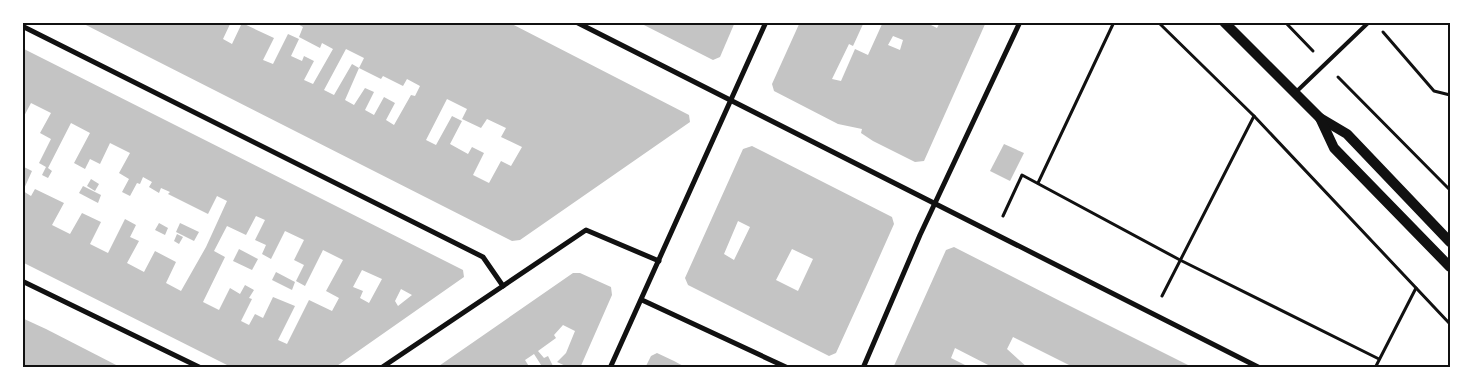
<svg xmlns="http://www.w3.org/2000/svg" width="1473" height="390" viewBox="0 0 1473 390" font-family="'IBM Plex Serif',serif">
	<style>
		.building { fill: #c4c4c4; fill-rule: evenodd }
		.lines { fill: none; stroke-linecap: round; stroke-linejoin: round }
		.path { stroke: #111; stroke-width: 3 }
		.service { stroke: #111; stroke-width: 4 }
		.minor { stroke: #111; stroke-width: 5 }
		.secondary { stroke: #111; stroke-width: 10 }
		.neatline { fill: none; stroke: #111; stroke-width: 2 }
	</style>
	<rect width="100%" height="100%" fill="#fff"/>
	<g class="building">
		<path d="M80,22H231L223,39L232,44L242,23L274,38L263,60L273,64L288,34L299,39L291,56L302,61L304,56L314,61L304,80L313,84L333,49L322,43L320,48L299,37L303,27L294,22H508L689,115L690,122L520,240L512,241ZM346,49L364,58L359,68L381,79L383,76L403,86L407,79L420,86L415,96L411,95L394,125L386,120L395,103L384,97L374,115L365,110L374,92L365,88L354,105L345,100L359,68L352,64L334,95L324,90ZM447,99L467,109L462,119L481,128L487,119L506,128L501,137L522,147L511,166L501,161L489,183L473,175L484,153L472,147L468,154L450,144L462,121L452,116L436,145L426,140Z"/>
		<polygon points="638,22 735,22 720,57 713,60"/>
		<path d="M800,22H864L853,46L849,44L832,79L841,81L855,49L868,55L883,22H925L937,28L940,22H986L924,161L915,162L873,141L861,133L862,129L838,124L774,91L772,84ZM893,36L903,40L900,50L888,45Z"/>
		<path d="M22,48L463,270L464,277L334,368H233L22,262V166L32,171L23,191L31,196L35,189L64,203L52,225L70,234L82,213L101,222L90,244L108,253L125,219L136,225L130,237L139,241L127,263L144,272L155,251L176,262L166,283L181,291L206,247L227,201L217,196L208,214L168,194L170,192L161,188L159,193L149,187L152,182L143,177L140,184L137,183L130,196L122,192L129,179L119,173L130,153L110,143L100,164L90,159L85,169L74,163L90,133L71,123L48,168L52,171L48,178L42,175L46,167L39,163L51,139L40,133L51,113L31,103L22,120ZM256,216L265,220L255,240L266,245L262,254L271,259L285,231L304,240L294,260L304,265L296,281L305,286L323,250L343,260L326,291L339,298L332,311L309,300L287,344L278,340L295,306L273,297L263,318L255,314L249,325L241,321L252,299L249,298L254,290L245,285L240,294L230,288L219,310L203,302L225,257L214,251L227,226L246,235ZM362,270L382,279L369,303L360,298L363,291L353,287ZM401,289L412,295L398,306L395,301Z"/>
		<polygon points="1004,144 1024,153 1010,181 990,171"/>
		<path d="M752,146L892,217L894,224L866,287L836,353L829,356L688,285L685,278L743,149ZM738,221L750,227L734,260L724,254ZM792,249L813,259L798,291L776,280Z"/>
		<polygon points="91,179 99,184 95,191 87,186"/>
		<polygon points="83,186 101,195 98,203 79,193"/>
		<polygon points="159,223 168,228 165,235 155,230"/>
		<polygon points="180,223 199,232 194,241 176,232"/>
		<polygon points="177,234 183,237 179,244 174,241"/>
		<polygon points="954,247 1062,302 1194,368 1075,368 1013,337 1007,349 1028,368 994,368 955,348 951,358 971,368 893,368 946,250"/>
		<polygon points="239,249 258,259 252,270 233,261"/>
		<polygon points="276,272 295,282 292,290 272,280"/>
		<polygon points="573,273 580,273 611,287 612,295 580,368 570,368 557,362 566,353 575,331 563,325 554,335 556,338 538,351 544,358 548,356 554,368 543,368 534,354 525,360 530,368 436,368"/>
		<polygon points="22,318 46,329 122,368 22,368"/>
		<polygon points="657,353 674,361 687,368 645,368 651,356"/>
	</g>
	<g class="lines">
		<g class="path">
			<polyline points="1158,22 1254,116 1450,324"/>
			<polyline points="1285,22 1313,51"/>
			<polyline points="1383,32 1434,91 1450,95"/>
			<polyline points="1338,77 1450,190"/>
			<polyline points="1038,183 1114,22"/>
			<polyline points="1003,216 1022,175 1180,260 1379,359"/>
			<polyline points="1162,296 1254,116"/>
			<polyline points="1375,368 1416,288"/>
		</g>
		<polyline class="service" points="1296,92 1369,22"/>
		<g class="minor">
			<path d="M576,22C804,136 1032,252 1260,368"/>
			<polyline points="22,26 483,257 503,286"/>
			<polyline points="22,281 201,368"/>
			<polyline points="642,300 788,368"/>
			<polyline points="381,368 586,230 659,261"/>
			<polyline points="610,368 766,22"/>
			<polyline points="863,368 920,235 1020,22"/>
		</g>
		<g class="secondary">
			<polyline points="1224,22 1320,118 1347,134 1450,242"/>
			<polyline points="1320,118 1334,148 1450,267"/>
		</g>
	</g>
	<rect width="1473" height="390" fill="none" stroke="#ffffff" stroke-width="48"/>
	<rect x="24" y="24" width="1425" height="342" class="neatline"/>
</svg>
